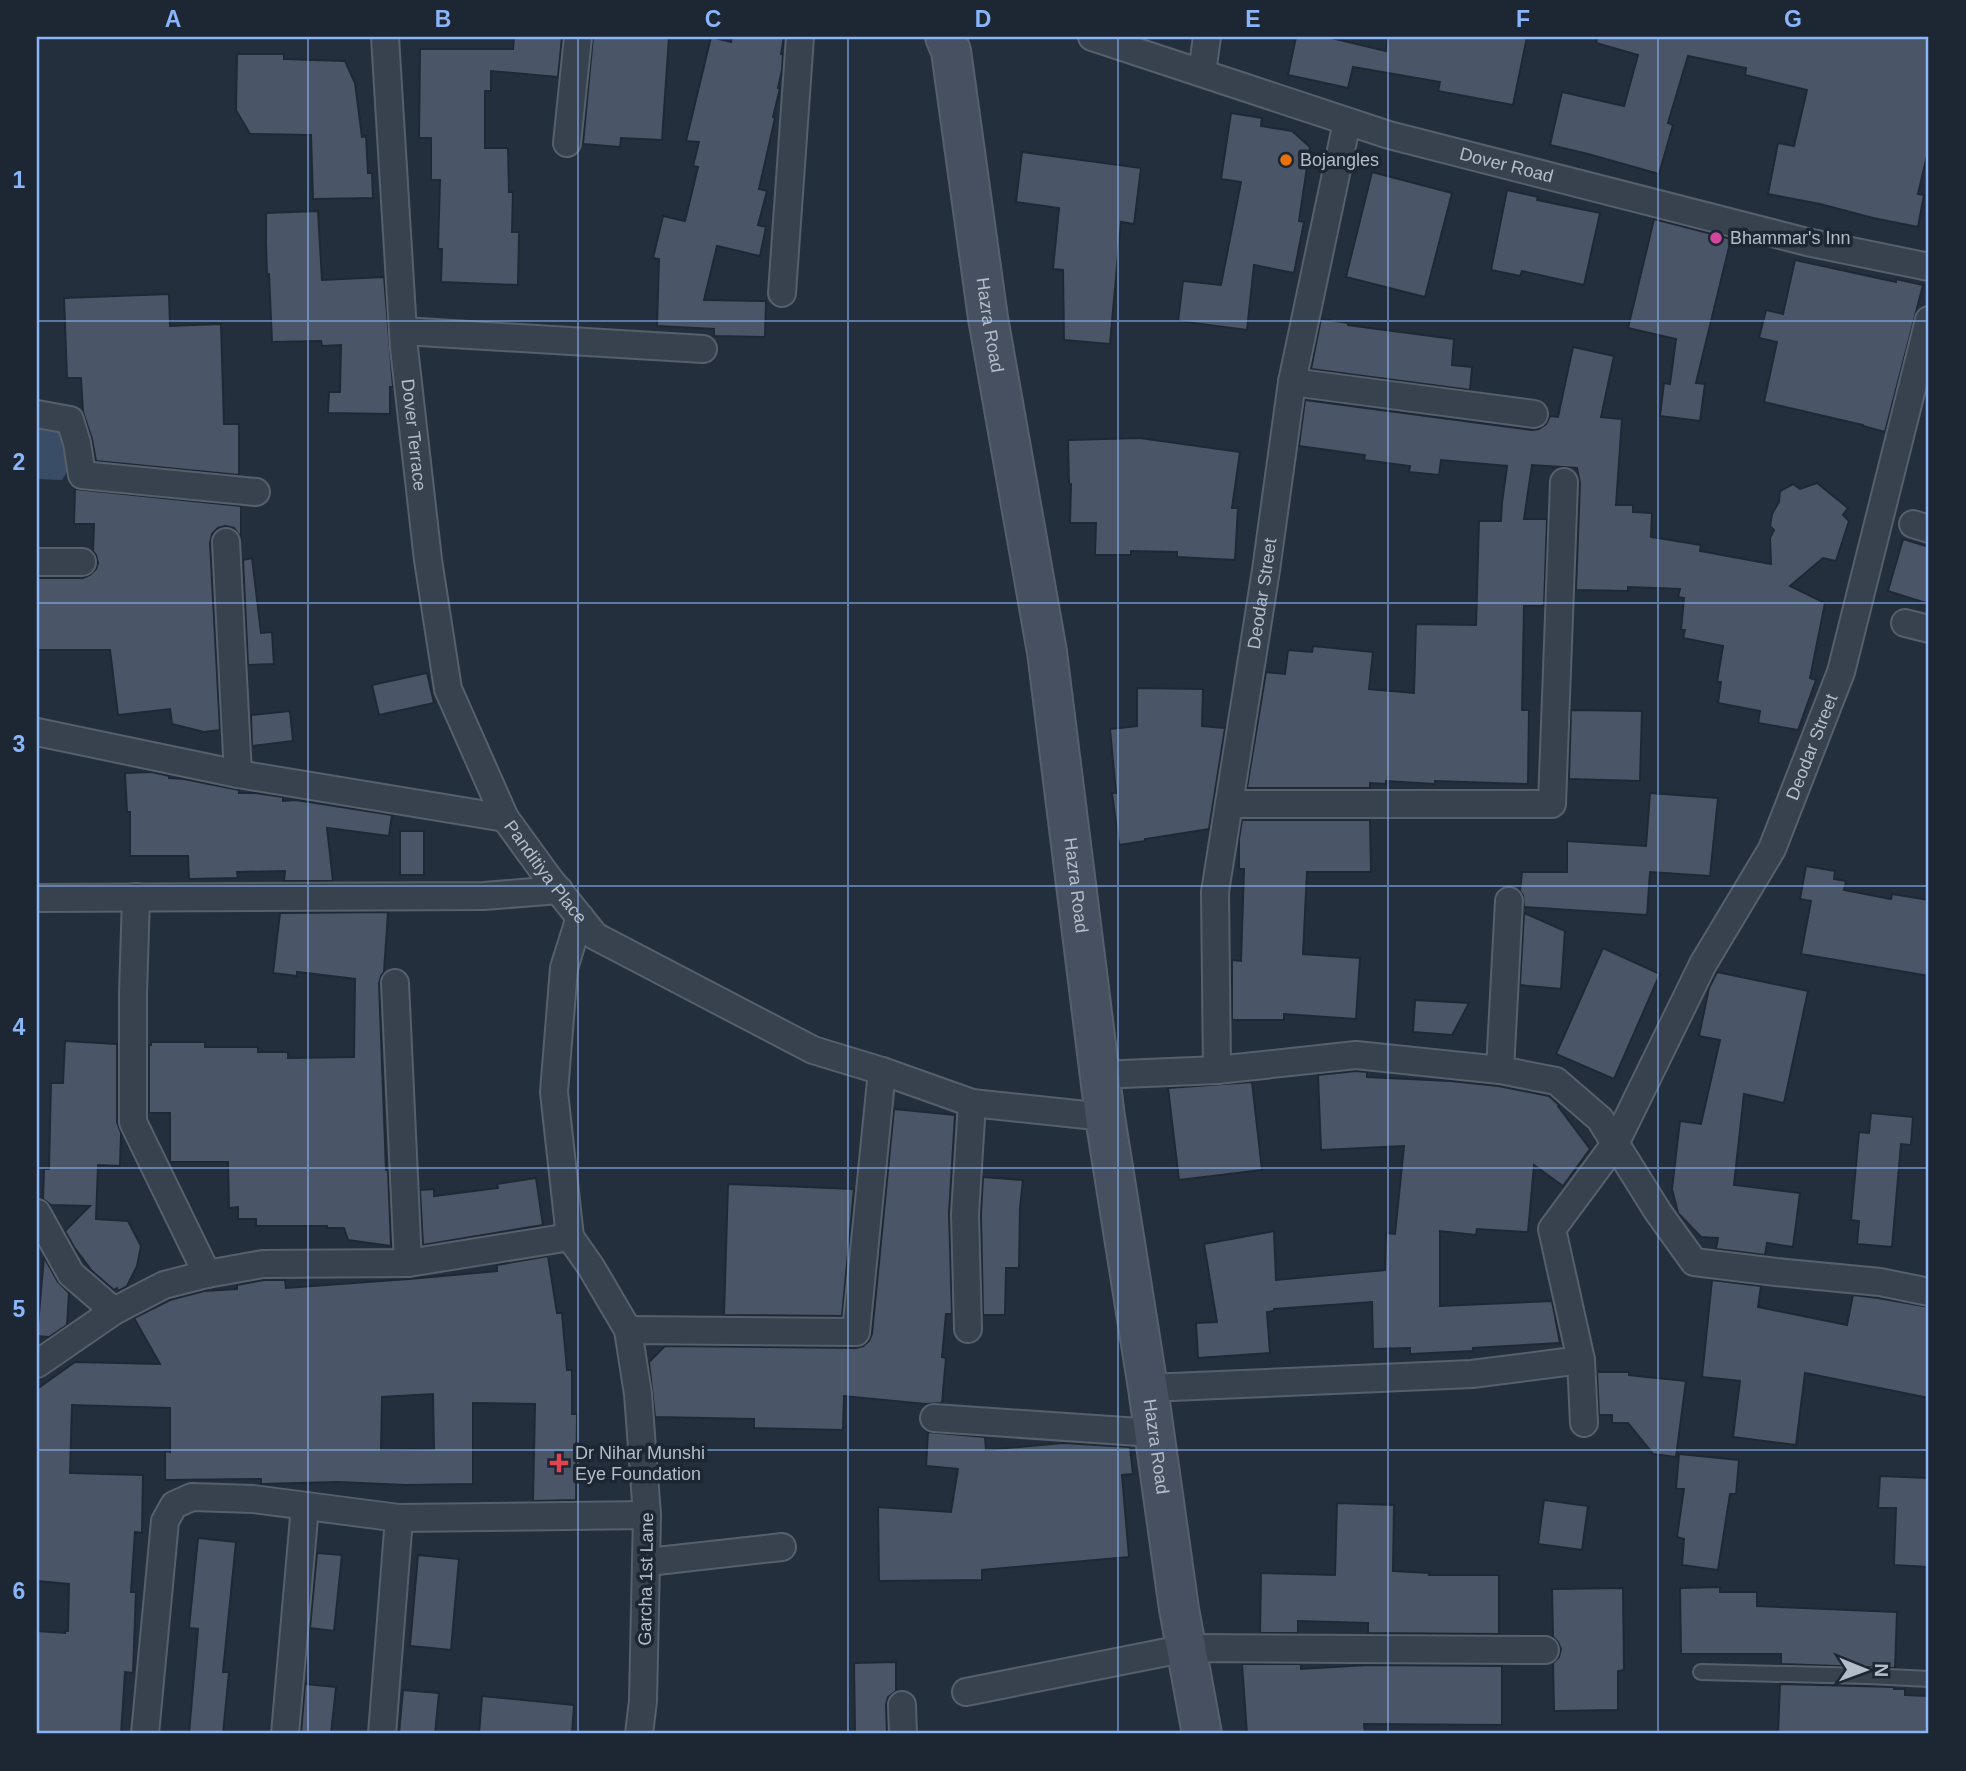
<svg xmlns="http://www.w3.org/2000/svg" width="1966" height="1771" viewBox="0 0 1966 1771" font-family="Arial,sans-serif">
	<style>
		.water { fill: #394d67 }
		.building { fill: #4a5667; stroke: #1f2835; stroke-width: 2; fill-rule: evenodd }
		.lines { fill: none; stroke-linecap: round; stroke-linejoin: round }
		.lane-casing { stroke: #565f6c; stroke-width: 18 }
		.street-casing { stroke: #565f6c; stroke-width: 30 }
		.secondary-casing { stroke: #565f6c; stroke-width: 42 }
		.lane { stroke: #38414e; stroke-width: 14 }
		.street { stroke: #38414e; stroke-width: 26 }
		.secondary { stroke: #465061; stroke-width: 38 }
		.grid { fill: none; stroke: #8ab5f8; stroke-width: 2; stroke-opacity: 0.55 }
		.food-dot { fill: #e8710a; stroke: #1d2633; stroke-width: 2.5 }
		.hotel-dot { fill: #d1479c; stroke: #1d2633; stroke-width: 2.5 }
		.health-dot { fill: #e0444e; stroke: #1d2633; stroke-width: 2.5 }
		.labels { text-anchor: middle; stroke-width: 7; stroke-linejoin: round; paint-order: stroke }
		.poi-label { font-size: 18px; fill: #b4bcc9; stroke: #1d2633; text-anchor: start }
		.street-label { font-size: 18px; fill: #b4bcc9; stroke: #1d2633 }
		.neatline { fill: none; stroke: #8ab5f8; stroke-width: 2.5 }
		.grid-label { font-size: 23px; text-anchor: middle; font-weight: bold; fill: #8ab5f8 }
	</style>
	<rect width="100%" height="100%" fill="#242f3e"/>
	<polygon class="water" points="37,422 69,428 76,457 62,480 37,479"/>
	<g class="building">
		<polygon points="514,37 562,37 558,77 491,71 491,91 485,91 485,148 508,148 509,192 513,192 512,232 519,232 518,285 441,282 442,249 438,249 440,180 431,180 431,138 419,138 420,49 513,49"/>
		<polygon points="593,37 669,37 662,140 621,138 620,147 583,144"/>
		<polygon points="711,37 731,42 732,37 784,37 781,54 783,54 782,70 778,88 780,88 773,117 775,118 759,189 767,191 758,225 766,227 760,256 717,246 704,300 766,301 765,337 714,336 714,329 657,326 659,259 653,258 663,216 685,221 698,167 693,166 699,142 686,141"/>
		<polygon points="1296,37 1327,37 1386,51 1388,37 1527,37 1513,105 1438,91 1440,82 1353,67 1348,88 1288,75"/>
		<polygon points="1597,37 1929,37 1929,147 1918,194 1924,195 1918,227 1873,218 1820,204 1768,194 1778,143 1794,146 1807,90 1745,75 1746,68 1688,56 1668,123 1673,125 1659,174 1588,154 1550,145 1562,92 1624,106 1638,55 1596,43"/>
		<polygon points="237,54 284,54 284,59 345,61 355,83 362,137 366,136 368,173 372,173 373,198 313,199 311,135 250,134 236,110"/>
		<polygon points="1231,113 1262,118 1261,126 1292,131 1310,147 1299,221 1304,222 1294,273 1254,265 1247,330 1178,321 1183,281 1221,285 1241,182 1221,179"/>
		<polygon points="1022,152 1141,168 1134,224 1121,222 1110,344 1064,340 1063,270 1053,269 1059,208 1016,202"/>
		<polygon points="1372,172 1452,193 1425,297 1346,277"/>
		<polygon points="1507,190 1538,197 1537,200 1600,213 1584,285 1522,271 1520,276 1491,270"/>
		<polygon points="318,211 322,280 384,277 393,387 390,387 390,414 328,413 329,392 340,392 341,345 322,346 321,341 272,342 269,274 267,274 266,243 266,213"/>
		<polygon points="1654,219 1731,239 1696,383 1705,384 1700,421 1660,416 1664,383 1670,384 1676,339 1628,328"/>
		<polygon points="1795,260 1896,282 1896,279 1923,285 1885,432 1863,426 1863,425 1764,402 1777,342 1759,338 1766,310 1783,314"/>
		<polygon points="169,294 170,326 221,324 224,424 239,424 239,475 96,461 92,439 83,412 81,378 67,378 64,298"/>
		<polygon points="1321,319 1348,323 1348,325 1454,339 1452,365 1472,367 1470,390 1311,369"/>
		<polygon points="1573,347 1614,356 1601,417 1622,419 1616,505 1633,505 1633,512 1652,513 1651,537 1701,545 1700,551 1771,564 1770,538 1774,530 1770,526 1772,514 1779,502 1780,491 1793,484 1800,489 1817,483 1848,508 1843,515 1849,521 1836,561 1823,558 1790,586 1825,603 1810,678 1816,680 1798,730 1758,723 1760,711 1718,703 1721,682 1717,682 1723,646 1683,638 1685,630 1681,630 1684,598 1678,597 1680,589 1628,587 1628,591 1576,590 1580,483 1577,468 1532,465 1524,519 1547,519 1544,606 1524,606 1522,710 1529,710 1528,784 1435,781 1435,784 1386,781 1386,784 1370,783 1370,788 1247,788 1266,672 1285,674 1288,650 1312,652 1313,646 1373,652 1369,689 1414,693 1416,624 1476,625 1479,521 1501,521 1502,503 1507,466 1441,460 1439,475 1409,472 1410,466 1364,460 1365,455 1299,446 1305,400 1532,430 1539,429 1546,424 1550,416 1558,417"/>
		<polygon points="1140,438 1240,452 1232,508 1238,508 1235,560 1177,557 1177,552 1131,551 1131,555 1095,555 1096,523 1070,523 1071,484 1069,484 1068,440"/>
		<polygon points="75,489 241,506 241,538 234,528 225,526 218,528 212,534 210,543 220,730 204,732 172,724 170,709 118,715 110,650 37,650 37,578 83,578 90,575 96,569 98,563 96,555 93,551 94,524 74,524"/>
		<polygon points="1903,539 1929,547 1929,604 1888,591"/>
		<polygon points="252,558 261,633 272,632 274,664 248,665 243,560"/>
		<polygon points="427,673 434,703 379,715 372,685"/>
		<polygon points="1137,688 1203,689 1202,726 1225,728 1209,829 1145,839 1145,841 1119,845 1112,793 1116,793 1110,729 1137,726"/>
		<polygon points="1571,710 1642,711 1640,781 1569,779"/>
		<polygon points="290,711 293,741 252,746 251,715"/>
		<polygon points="152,772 169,776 169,778 184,779 239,790 239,793 255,793 283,797 283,801 296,800 392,815 389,836 327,828 333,881 284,881 285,871 237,872 238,878 189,879 188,856 130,856 130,812 127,812 125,773"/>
		<polygon points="1650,793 1718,798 1710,876 1650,872 1647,915 1524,907 1523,895 1520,891 1522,872 1567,872 1567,841 1646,846"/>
		<polygon points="1242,820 1370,820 1371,872 1307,872 1303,954 1360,958 1356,1019 1284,1014 1284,1020 1232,1020 1232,960 1241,961 1244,869 1239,869 1239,839"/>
		<rect x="400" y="831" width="24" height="44"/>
		<polygon points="1806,866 1835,871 1834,879 1846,881 1844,890 1891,899 1892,894 1929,900 1929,976 1801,954 1811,901 1800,899"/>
		<polygon points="388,912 384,972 381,976 379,984 386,1170 388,1170 391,1246 348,1240 344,1228 327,1228 327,1226 256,1226 256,1219 238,1219 238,1207 229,1208 228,1162 170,1162 170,1113 149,1113 149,1045 151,1045 151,1042 205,1042 205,1047 258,1047 258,1052 288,1052 288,1058 354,1057 355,979 297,972 297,976 273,973 280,913"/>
		<polygon points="1524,913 1565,931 1561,989 1520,985"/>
		<polygon points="1603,948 1660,974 1614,1079 1556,1054"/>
		<polygon points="1717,972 1808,991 1784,1103 1744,1094 1734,1185 1800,1193 1793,1247 1767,1243 1765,1255 1716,1249 1718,1238 1701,1237 1678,1213 1672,1189 1680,1121 1701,1124 1720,1040 1699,1036 1709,988"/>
		<polygon points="1415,1000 1469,1003 1452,1035 1413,1032"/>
		<polygon points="65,1041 117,1044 117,1122 121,1133 120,1166 98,1165 96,1219 128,1221 141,1246 137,1266 127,1286 118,1291 117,1288 114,1290 92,1271 74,1247 65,1231 90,1206 51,1205 43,1199 44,1169 49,1169 51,1083 63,1083"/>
		<polygon points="1356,1071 1367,1072 1367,1077 1451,1081 1498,1086 1549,1096 1559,1105 1558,1106 1590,1149 1563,1186 1534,1165 1528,1232 1477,1229 1476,1235 1440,1231 1440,1306 1552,1301 1560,1343 1473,1348 1473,1351 1410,1354 1410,1348 1373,1349 1372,1302 1274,1309 1274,1311 1267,1312 1270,1353 1198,1358 1196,1323 1217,1322 1204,1244 1274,1231 1276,1280 1385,1270 1386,1233 1395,1234 1404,1146 1321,1150 1318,1075"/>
		<polygon points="1252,1082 1262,1170 1179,1180 1168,1088"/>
		<polygon points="894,1109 955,1115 949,1213 952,1314 946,1314 942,1357 946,1358 942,1403 926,1404 844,1396 843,1430 754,1428 754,1419 655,1417 649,1362 665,1346 856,1348 863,1346 869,1341 872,1334"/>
		<polygon points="1871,1113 1913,1117 1911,1145 1901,1144 1892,1247 1857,1244 1859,1221 1851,1220 1859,1132 1869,1133"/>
		<polygon points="983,1177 1023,1180 1020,1208 1019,1268 1006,1268 1005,1315 983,1315 981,1214"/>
		<polygon points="536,1178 543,1225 423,1245 420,1190 434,1189 434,1196 498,1188 497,1184"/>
		<polygon points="728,1184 854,1189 842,1316 724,1315"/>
		<path d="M548,1256L557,1313H562L567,1370H572V1414H577L576,1500L533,1501L535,1404L473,1403V1484L405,1485L338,1482L261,1484V1479L165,1480V1451L170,1452V1408L72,1405L70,1473L143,1475L142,1533L135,1532L131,1592H136L133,1673L125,1672L121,1734H37V1631L65,1633V1631H68L69,1584L37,1581V1389L75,1362L160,1364L134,1318L170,1300L204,1291L237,1289V1285L264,1280H285L286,1288L409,1279L497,1271V1265ZM433,1394L434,1449L381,1450L382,1397Z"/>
		<polygon points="44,1257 58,1282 69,1293 67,1325 49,1337 37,1336"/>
		<polygon points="1712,1280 1761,1286 1758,1307 1847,1325 1853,1295 1878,1298 1929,1307 1929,1398 1805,1373 1796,1445 1733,1437 1740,1381 1702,1377"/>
		<polygon points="1597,1372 1629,1372 1629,1375 1686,1381 1676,1457 1653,1454 1628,1423 1612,1423 1612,1415 1599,1415"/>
		<polygon points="928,1432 985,1437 986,1450 1063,1443 1130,1447 1133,1474 1122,1475 1129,1557 982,1570 982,1580 879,1581 878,1507 951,1512 958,1469 926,1466"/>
		<polygon points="1679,1454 1739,1460 1736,1494 1730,1494 1718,1570 1682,1565 1684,1539 1677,1537 1684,1489 1676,1489"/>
		<polygon points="1880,1476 1929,1478 1929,1567 1894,1565 1896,1508 1878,1508"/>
		<polygon points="1544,1500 1588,1506 1582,1550 1538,1544"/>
		<polygon points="1337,1503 1394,1505 1393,1571 1430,1573 1429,1575 1499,1575 1499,1634 1368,1633 1368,1623 1298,1621 1298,1633 1260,1633 1261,1573 1335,1575"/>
		<polygon points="198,1538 236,1542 223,1672 229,1672 223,1734 189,1734 198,1629 189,1628"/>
		<polygon points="317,1553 342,1555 334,1631 310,1628"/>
		<polygon points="418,1555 459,1559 451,1650 410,1646"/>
		<polygon points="1720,1587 1720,1592 1757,1592 1757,1606 1897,1612 1895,1668 1781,1664 1781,1654 1681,1654 1680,1588"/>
		<polygon points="1623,1588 1624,1670 1618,1671 1618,1710 1554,1711 1553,1663 1559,1657 1561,1649 1558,1642 1553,1637 1552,1589"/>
		<polygon points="896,1662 896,1691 888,1697 886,1705 887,1734 855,1734 854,1663"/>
		<polygon points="1242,1664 1301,1664 1301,1669 1368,1665 1502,1666 1502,1725 1364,1724 1365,1734 1247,1734"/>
		<polygon points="305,1684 336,1687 331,1734 301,1734"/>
		<polygon points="1780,1684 1894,1687 1894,1689 1905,1689 1905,1695 1929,1696 1929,1734 1778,1734"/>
		<polygon points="403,1690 439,1693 435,1734 399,1734"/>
		<polygon points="482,1696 574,1705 572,1734 479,1734"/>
	</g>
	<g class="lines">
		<g class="lane-casing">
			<polyline id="lane" points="1701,1672 1869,1676 1929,1679"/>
		</g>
		<g class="street-casing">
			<g id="street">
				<path id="s1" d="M385,37L404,348L428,560L448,689L505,818L550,880L595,936L813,1050L882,1071L972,1103L1105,1117"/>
				<path id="s2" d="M1092,37L1389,135L1807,242L1929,267"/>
				<polyline points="1202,72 1207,37"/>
				<polyline points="567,143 578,37"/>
				<polyline points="782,293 800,37"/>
				<polyline points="403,331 703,349"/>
				<polyline points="1292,382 1534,414"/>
				<polyline points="37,414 70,420 77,443 82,475 256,492"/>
				<polyline points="1913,524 1929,529"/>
				<polyline points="226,542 238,774"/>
				<polyline points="37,562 82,562"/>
				<polyline points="1905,623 1929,629"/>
				<polyline points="37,732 238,774 505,818"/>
				<polyline points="1229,804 1552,804 1564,482"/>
				<polyline points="136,897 133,994 133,1122 207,1274"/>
				<polyline points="37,898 484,896 559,890"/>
				<polyline points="395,983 408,1263"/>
				<path id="s3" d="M1217,1070L1215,892L1266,570L1292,382L1347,122"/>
				<polyline points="1500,1070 1509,901"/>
				<polyline points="1100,1075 1217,1070 1356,1055 1500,1070 1556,1081 1600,1119 1658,1212 1694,1262 1776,1272 1880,1282 1929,1292"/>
				<polyline points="37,1213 71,1274 114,1311"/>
				<polyline points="570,1237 554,1092 564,968 580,917"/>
				<polyline points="968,1329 965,1214 972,1103"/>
				<polyline points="628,1330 856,1332 882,1071"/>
				<polyline points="37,1364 114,1311 164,1285 207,1274 263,1264 408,1263 570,1237 591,1267 628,1330 638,1394 647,1515 643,1701 639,1734"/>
				<polyline points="1148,1388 1472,1374 1581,1360"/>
				<polyline points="934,1418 1154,1433"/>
				<path id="s4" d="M1584,1423L1581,1360L1552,1229L1615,1144L1703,964L1772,849L1841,672L1929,320"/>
				<polyline points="648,1562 782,1547"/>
				<polyline points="966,1692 1187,1648 1545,1650"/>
				<polyline points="902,1705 903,1734"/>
				<polyline points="145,1734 165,1521 174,1505 192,1497 253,1499 399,1518 647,1515"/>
				<polyline points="285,1734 305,1506"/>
				<polyline points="382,1734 399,1518"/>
			</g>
		</g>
		<g class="secondary-casing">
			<g id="secondary">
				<path id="s5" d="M945,37L951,51L988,318L1047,652L1105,1117L1148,1388L1179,1609L1202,1734"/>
			</g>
		</g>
		<use href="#lane" class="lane"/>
		<use href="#street" class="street"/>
		<use href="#secondary" class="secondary"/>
	</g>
	<path class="grid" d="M308,37V1734M578,37V1734M848,37V1734M1118,37V1734M1388,37V1734M1658,37V1734M37,321H1929M37,603H1929M37,886H1929M37,1168H1929M37,1450H1929"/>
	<circle class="food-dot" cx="1286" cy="160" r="7"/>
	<circle class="hotel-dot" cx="1716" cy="238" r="7"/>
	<path class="health-dot" d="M555.5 1452.5h7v7h7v7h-7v7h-7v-7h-7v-7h7z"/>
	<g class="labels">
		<g class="poi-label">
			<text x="1300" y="166">Bojangles</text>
			<text x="1730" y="244">Bhammar's Inn</text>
			<text x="575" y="1459">Dr Nihar Munshi<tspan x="575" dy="21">Eye Foundation</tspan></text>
		</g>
		<g class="street-label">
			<text dy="6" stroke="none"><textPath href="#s2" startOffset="434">Dover Road</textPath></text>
			<text dy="6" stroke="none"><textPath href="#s5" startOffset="292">Hazra Road</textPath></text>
			<text dy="6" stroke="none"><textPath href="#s1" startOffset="399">Dover Terrace</textPath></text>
			<text dy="6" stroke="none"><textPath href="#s3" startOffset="480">Deodar Street</textPath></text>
			<text dy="6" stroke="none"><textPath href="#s4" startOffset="747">Deodar Street</textPath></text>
			<text dy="6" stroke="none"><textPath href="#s1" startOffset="864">Panditiya Place</textPath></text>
			<text dy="6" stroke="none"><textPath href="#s5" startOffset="859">Hazra Road</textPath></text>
			<text dy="6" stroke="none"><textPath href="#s5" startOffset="1426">Hazra Road</textPath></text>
			<text transform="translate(646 1579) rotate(-89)" y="6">Garcha 1st Lane</text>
		</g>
	</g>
	<rect width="1966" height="1771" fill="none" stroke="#1d2633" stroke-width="77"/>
	<g transform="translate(1865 1670) rotate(91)" stroke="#1d2633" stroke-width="5" paint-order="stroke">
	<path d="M0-5L12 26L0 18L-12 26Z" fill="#b4bcc9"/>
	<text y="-10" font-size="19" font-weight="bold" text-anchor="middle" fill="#b4bcc9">N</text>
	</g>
	<rect x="38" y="38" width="1889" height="1694" class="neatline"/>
	<g class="grid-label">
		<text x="173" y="27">A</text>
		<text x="443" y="27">B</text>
		<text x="713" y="27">C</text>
		<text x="983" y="27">D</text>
		<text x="1253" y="27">E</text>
		<text x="1523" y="27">F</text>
		<text x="1793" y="27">G</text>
		<text x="19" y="188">1</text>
		<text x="19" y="470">2</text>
		<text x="19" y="752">3</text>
		<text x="19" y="1035">4</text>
		<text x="19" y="1317">5</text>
		<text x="19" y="1599">6</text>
	</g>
</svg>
